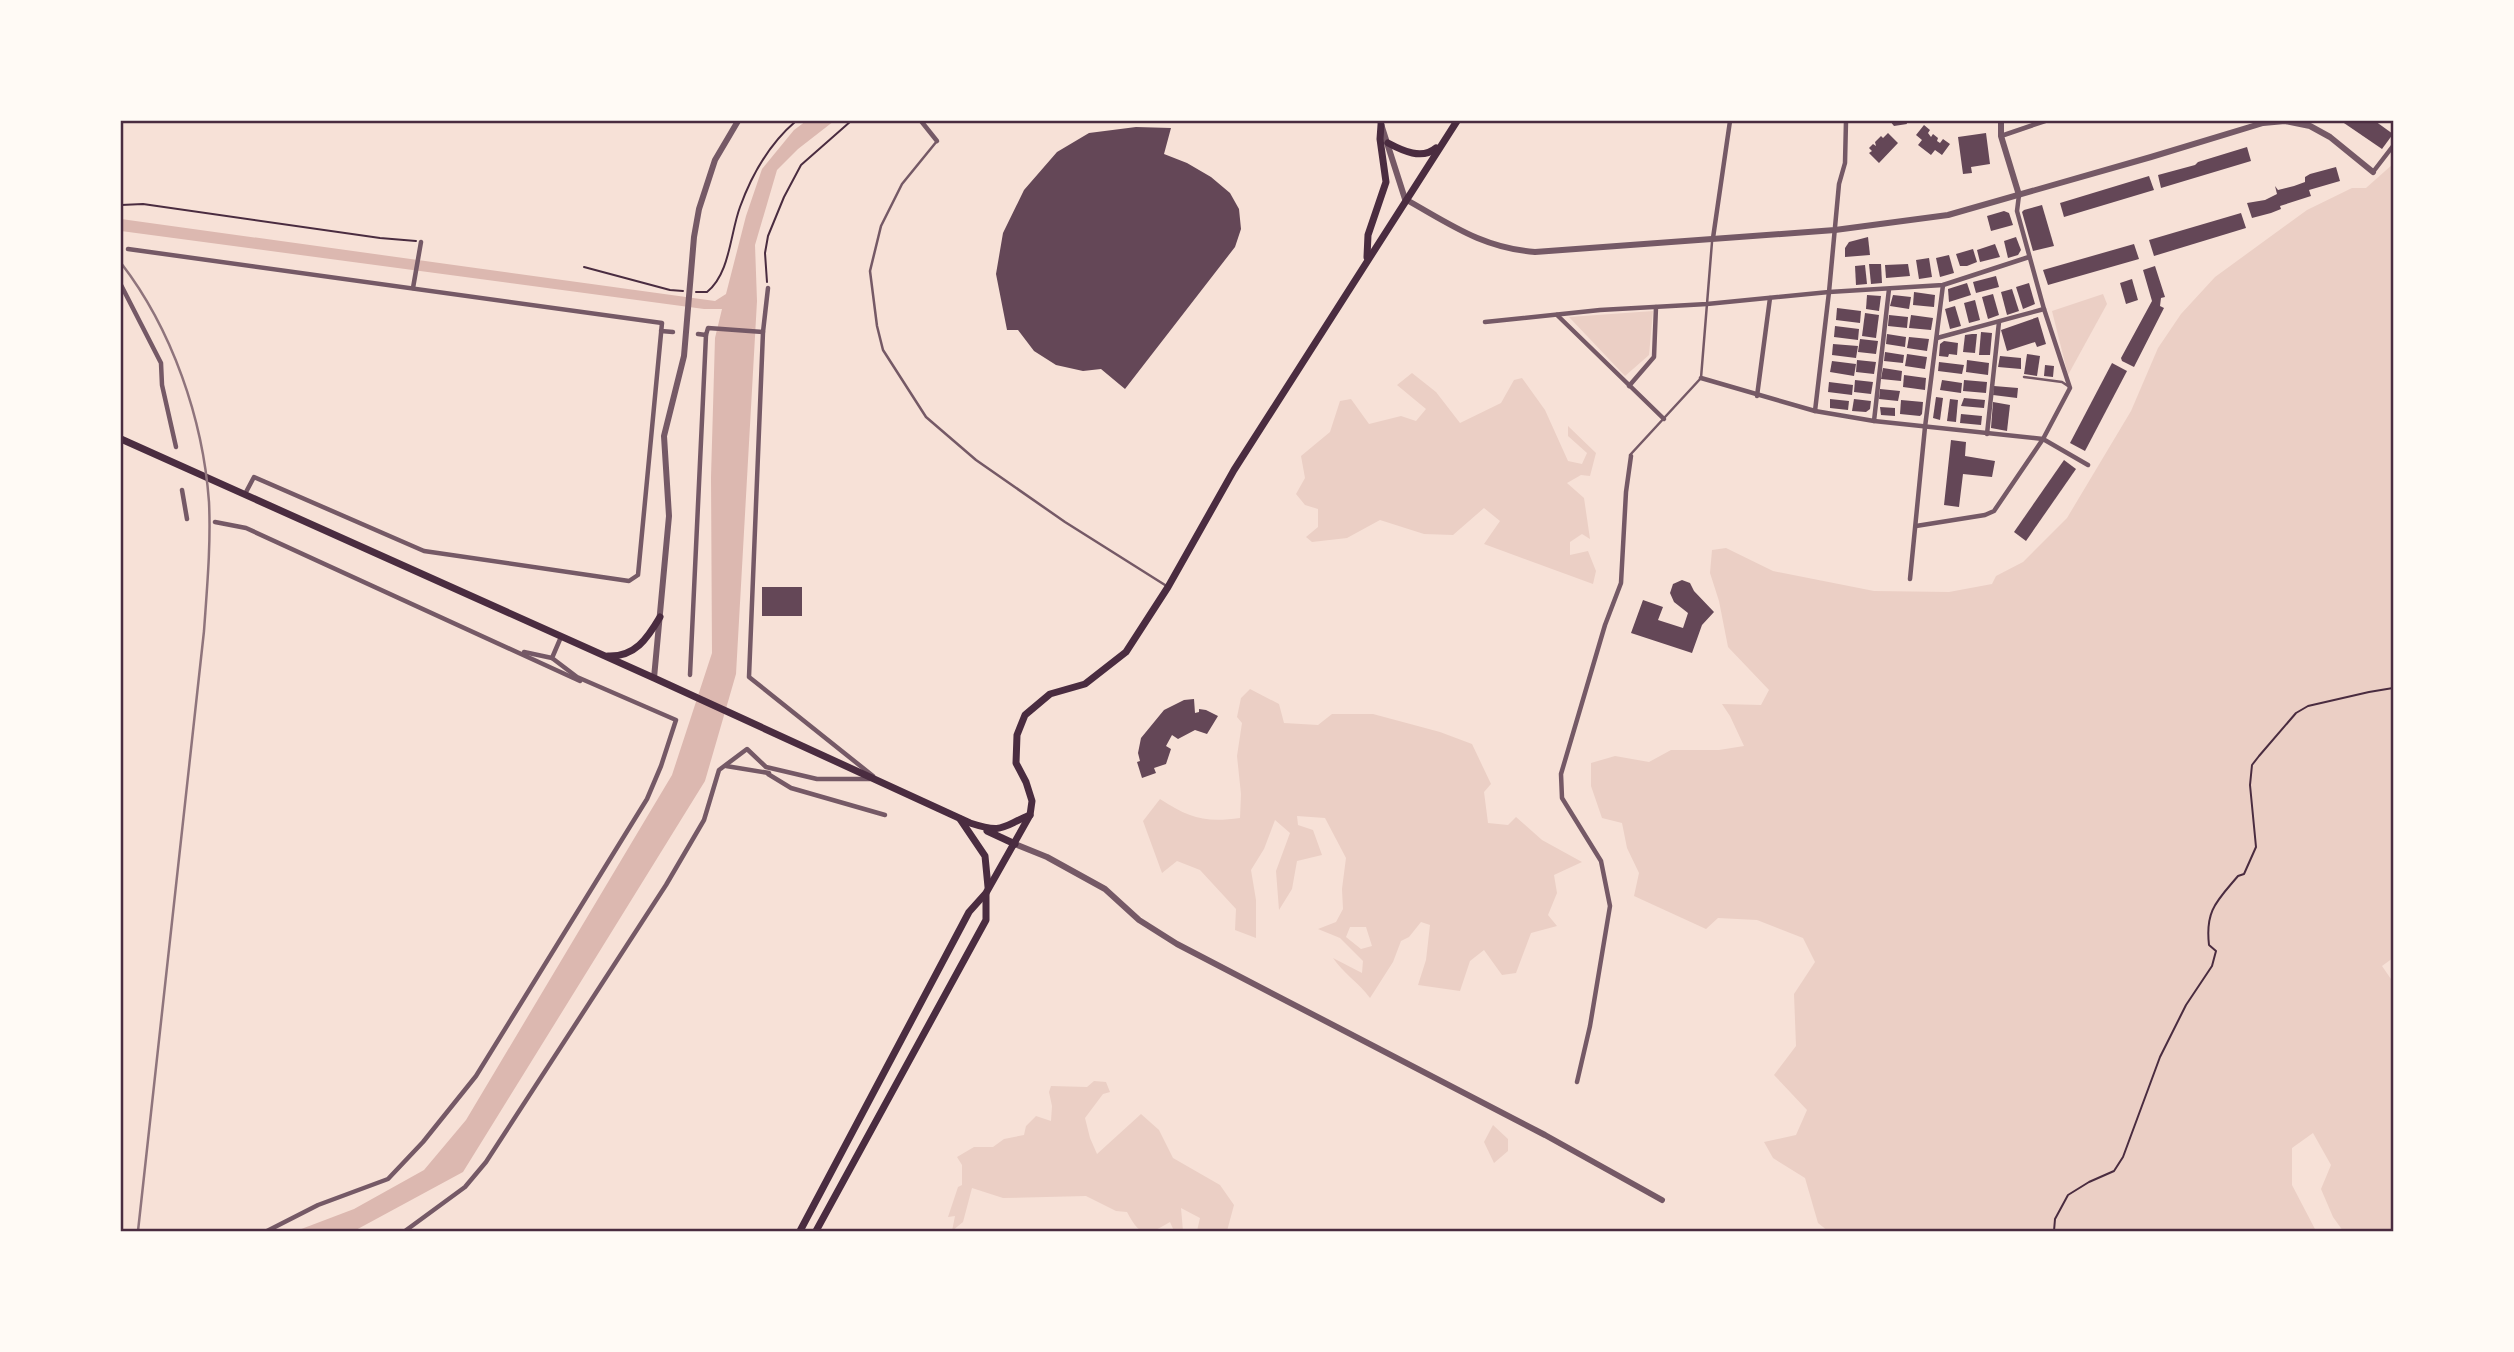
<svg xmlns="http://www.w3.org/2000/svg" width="2514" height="1352" viewBox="0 0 2514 1352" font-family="Karla,sans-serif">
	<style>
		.green { fill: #ebcfc5; fill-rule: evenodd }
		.water { fill: #dcb8b0 }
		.building { fill: #644757 }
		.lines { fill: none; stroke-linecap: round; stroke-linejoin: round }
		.path { stroke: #4a2c40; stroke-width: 2 }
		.service { stroke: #755966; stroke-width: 2.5 }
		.minor { stroke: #755966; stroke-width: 4.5 }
		.tertiary { stroke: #755966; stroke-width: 6 }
		.secondary { stroke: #4a2c40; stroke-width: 7 }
		.rail { stroke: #8f747c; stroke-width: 2.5 }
		.neatline { fill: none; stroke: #4a2c40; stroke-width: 2.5 }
	</style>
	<rect width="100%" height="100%" fill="#f7e1d7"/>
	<g class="green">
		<polygon points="2393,164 2393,958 2382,966 2393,982 2393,1231 2343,1231 2333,1217 2321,1189 2331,1165 2313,1133 2292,1148 2292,1185 2316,1231 1828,1231 1818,1223 1805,1178 1773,1158 1764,1142 1796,1135 1807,1110 1774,1075 1796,1046 1794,994 1815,962 1803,938 1757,920 1718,918 1706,929 1634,896 1639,873 1627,848 1622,823 1602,818 1591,786 1591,763 1615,756 1649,762 1671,750 1719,750 1744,746 1730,716 1722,704 1761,705 1769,690 1728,647 1719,601 1710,573 1712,550 1726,548 1773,571 1874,591 1949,592 1992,584 1996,576 2023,562 2067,518 2131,411 2158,348 2181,314 2215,277 2307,210 2352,188 2366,188"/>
		<polygon points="2103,294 2107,304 2068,375 2052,311"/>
		<polygon points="1653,311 1649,355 1625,376 1569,317"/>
		<polygon points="1412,373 1436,392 1460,423 1501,403 1514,380 1522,378 1545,410 1568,461 1582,464 1587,453 1568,436 1568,426 1596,453 1590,476 1581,475 1567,483 1584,498 1590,539 1582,534 1570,542 1570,555 1588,551 1596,571 1593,584 1484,544 1500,521 1484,508 1453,535 1424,534 1380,520 1347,538 1312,542 1306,537 1318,527 1318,509 1305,505 1296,494 1305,478 1301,456 1330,432 1340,401 1351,399 1369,424 1401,416 1416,421 1426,409 1397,385"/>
		<path d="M1250,689L1279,704L1284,723L1318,725L1332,714H1373L1440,732L1472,744L1491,784L1484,792L1488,823L1508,825L1516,817L1542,840L1582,862L1554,875L1557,893L1548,915L1557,926L1531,933L1516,973L1502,975L1484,950L1470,961L1460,991L1418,985L1426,960L1430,925L1421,922L1409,937L1401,941L1393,962L1370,998C1358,982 1343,973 1333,958L1362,973L1363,961L1340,938L1318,929L1336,922L1343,909L1342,889L1346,858L1325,818L1297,816L1298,825L1313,830L1322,855L1297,861L1292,889L1279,910L1276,871L1290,833L1275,820L1264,849L1251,870L1256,900V938L1235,930L1236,909L1200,870L1177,861L1162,873L1143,821L1160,799C1189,818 1205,823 1240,818L1241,794L1237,756L1242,723L1237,717L1241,698ZM1350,927H1366L1372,946L1361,949L1346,937Z"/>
		<path d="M1094,1081L1106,1082L1110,1092L1103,1094L1085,1118L1090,1138L1097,1154L1141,1114L1159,1130L1173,1158L1220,1185L1234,1205L1227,1231H1197L1200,1218L1181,1208L1183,1231H1174L1170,1222C1146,1236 1141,1238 1127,1212L1116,1211L1086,1196L1003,1198L972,1188L963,1222L952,1231L955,1216L948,1217L958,1187L962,1185V1165L957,1157L974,1147H993L1004,1139L1024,1135L1026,1126L1036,1116L1051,1121L1052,1106L1049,1092L1051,1086L1087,1087Z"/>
		<polygon points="1493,1125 1508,1139 1508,1151 1494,1163 1484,1142"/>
	</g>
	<polygon class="water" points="806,121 834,121 798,149 777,170 755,245 757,301 736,674 705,781 463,1172 354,1231 296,1231 354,1209 424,1170 466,1120 672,775 712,653 711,477 715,338 722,309 704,309 121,231 121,219 715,301 726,294 746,216 762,169 794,130"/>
	<g class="building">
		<polygon points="1890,121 1906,121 1907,124 1894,126"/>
		<polygon points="2341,121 2375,121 2393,134 2382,149"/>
		<polygon points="1924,125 1930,130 1928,133 1931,137 1933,134 1938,138 1937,141 1940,143 1943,139 1950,144 1942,155 1935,150 1931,155 1918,145 1922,140 1916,135"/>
		<polygon points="1136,127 1171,128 1164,154 1187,163 1211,177 1230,193 1239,209 1241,229 1235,247 1125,389 1101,369 1083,371 1056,365 1034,351 1018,330 1007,330 996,274 1003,233 1024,190 1057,152 1089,133"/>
		<polygon points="1888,133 1898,143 1879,163 1869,153 1872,151 1869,148 1873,144 1876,146 1875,142 1881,136 1883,138"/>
		<polygon points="1986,133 1990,164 1971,167 1972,173 1963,174 1958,137"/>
		<polygon points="2247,147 2251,161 2161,188 2158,175 2195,165 2198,162"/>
		<polygon points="2336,167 2340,181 2309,190 2311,196 2280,206 2281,209 2271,213 2252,218 2247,203 2265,200 2277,194 2275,186 2278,190 2294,186 2305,182 2305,177 2310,174"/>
		<polygon points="2149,176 2154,190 2064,217 2060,203"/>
		<polygon points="2042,205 2054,246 2033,251 2022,212 2024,210"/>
		<polygon points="2004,211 2009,213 2013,225 1991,231 1987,216"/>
		<polygon points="2241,213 2246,228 2154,256 2149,240"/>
		<polygon points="1868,237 1870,255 1845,257 1845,248 1849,242"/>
		<polygon points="2016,237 2021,250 2018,255 2008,258 2004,241"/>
		<polygon points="1995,244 2000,257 1980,262 1977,250"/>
		<polygon points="2134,244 2139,259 2048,285 2043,270"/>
		<polygon points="1973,249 1977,262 1967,266 1960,266 1956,254"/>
		<polygon points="1949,255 1954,273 1940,277 1936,258"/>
		<polygon points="1929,258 1932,277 1919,279 1916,260"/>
		<polygon points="1869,264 1881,264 1882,283 1871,284"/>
		<polygon points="1908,264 1910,276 1886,278 1885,265"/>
		<polygon points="1865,265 1867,284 1856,285 1855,266"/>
		<polygon points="2155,266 2165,297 2161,298 2160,306 2164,308 2134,367 2122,361 2121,358 2152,301 2143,270"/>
		<polygon points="1996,276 1999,287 1976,293 1973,282"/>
		<polygon points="2132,279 2138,300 2126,304 2120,283"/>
		<polygon points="1967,283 1971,295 1949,302 1948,289"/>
		<polygon points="2029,283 2035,304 2023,309 2016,287"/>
		<polygon points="2012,289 2019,311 2007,315 2001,292"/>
		<polygon points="1914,292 1935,295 1934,307 1913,305"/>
		<polygon points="1993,294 1999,315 1988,319 1982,297"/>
		<polygon points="1867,295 1881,296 1879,311 1866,309"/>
		<polygon points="1893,295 1911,297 1909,309 1890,306"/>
		<polygon points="1975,300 1980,320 1969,323 1964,303"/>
		<polygon points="1955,306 1961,326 1950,329 1945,309"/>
		<polygon points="1837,308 1861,311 1860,323 1836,320"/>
		<polygon points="1865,313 1879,315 1876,338 1862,336"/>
		<polygon points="1889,315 1908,317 1907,328 1888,326"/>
		<polygon points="1911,315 1933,318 1931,330 1909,328"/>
		<polygon points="2038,317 2046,344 2037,347 2035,342 2007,351 2001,330"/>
		<polygon points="1835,326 1859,329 1858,340 1834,337"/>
		<polygon points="1981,332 1992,333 1990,355 1979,355"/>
		<polygon points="1887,334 1906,337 1905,347 1886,344"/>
		<polygon points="1972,334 1977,334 1975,353 1963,352 1965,335"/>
		<polygon points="1909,337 1929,339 1927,351 1907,348"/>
		<polygon points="1860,339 1878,341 1876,354 1858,352"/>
		<polygon points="1944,341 1958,343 1957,355 1949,354 1948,357 1939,356 1940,344"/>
		<polygon points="1833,344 1858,346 1856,358 1832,355"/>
		<polygon points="1885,352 1904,355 1903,363 1884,361"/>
		<polygon points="1907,354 1927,357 1925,369 1905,366"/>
		<polygon points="2027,354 2040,356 2037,376 2024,374"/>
		<polygon points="2000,356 2021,358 2021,369 1998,367"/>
		<polygon points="1857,360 1876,362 1874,374 1856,372"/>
		<polygon points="1967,360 1989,363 1988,375 1966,372"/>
		<polygon points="1832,361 1856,364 1854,376 1830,372"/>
		<polygon points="1939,362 1964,365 1962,374 1938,371"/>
		<polygon points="2112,363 2127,371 2085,451 2070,443"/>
		<polygon points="2045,365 2054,366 2053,377 2044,376"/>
		<polygon points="1883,368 1902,371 1901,381 1881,379"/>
		<polygon points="1904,375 1926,378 1925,390 1903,387"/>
		<polygon points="1855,380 1873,382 1871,394 1854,392"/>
		<polygon points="1942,380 1962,383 1961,393 1940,390"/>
		<polygon points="1964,380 1987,382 1986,393 1963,391"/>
		<polygon points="1829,382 1853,385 1852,395 1828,392"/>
		<polygon points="1994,386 2018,388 2017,398 1993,395"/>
		<polygon points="1880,389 1900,391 1898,401 1879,399"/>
		<polygon points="1936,397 1943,398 1940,420 1933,418"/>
		<polygon points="1964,398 1985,400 1984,408 1961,406"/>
		<polygon points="1830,399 1849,401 1848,410 1830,408"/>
		<polygon points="1854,399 1871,401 1870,409 1866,412 1852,411"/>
		<polygon points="1950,399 1958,400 1956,422 1947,421"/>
		<polygon points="1901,400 1923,402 1922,414 1920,416 1900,414"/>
		<polygon points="1993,402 2010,405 2007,431 1991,428"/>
		<polygon points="1880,407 1895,408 1895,416 1881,415"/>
		<polygon points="1961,414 1982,416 1981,425 1960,423"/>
		<polygon points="1951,440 1966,442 1965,456 1995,461 1992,477 1963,474 1959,507 1944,505"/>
		<polygon points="2064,460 2076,469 2026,541 2014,532"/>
		<polygon points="1682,580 1690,583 1694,591 1714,612 1702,625 1692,653 1631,633 1643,600 1663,607 1658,620 1683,628 1688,613 1674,602 1670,593 1673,584"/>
		<rect x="762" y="587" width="40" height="29"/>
		<polygon points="1194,699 1195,713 1199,712 1199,709 1206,710 1218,716 1207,734 1195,730 1178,739 1172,735 1166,746 1171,749 1166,764 1154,768 1156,773 1142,778 1137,762 1140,761 1138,753 1141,738 1164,710 1184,700"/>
	</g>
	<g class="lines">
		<g class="path">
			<polyline points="121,205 143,204 380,238 416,241"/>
			<polyline points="584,267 670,290 683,291"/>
			<polyline points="767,282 765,253 768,236 784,197 801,165 851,121"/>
			<path d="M696,292H707C730,274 730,234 740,207C752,174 769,144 796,121"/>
			<path d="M2054,1231L2055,1219L2068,1195L2089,1182L2114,1171L2123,1157L2160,1057L2186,1005L2212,966L2216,951L2209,945C2205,910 2217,901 2238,876L2244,874L2256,847L2250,785L2252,765L2259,756L2296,713L2308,706L2369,692L2393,688"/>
		</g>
		<g class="service">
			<polyline points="937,141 902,184 881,226 870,271 877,326 883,350 926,417 976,460 1065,522 1165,585"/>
			<polyline points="2024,377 2062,382 2068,386"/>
			<polyline points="1630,455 1701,378 1712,242"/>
		</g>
		<g class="minor">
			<polyline points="921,121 937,141"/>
			<polyline points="2001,136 2045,121"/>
			<polyline points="2373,172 2393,146"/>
			<polyline points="1713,238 1730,121"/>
			<polyline points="128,249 662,323 638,575 629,581 424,551 254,477 245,494"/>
			<polyline points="121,285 161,363 162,385 176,447"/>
			<polyline points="413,288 421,242"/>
			<polyline points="768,288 763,332 749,677 873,776"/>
			<polyline points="1557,315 1664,419"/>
			<polyline points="1485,322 1600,310 1707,304 1829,292 1943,285 2029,257"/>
			<polyline points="661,331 673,332"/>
			<polyline points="698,334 706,335 708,328 763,332"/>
			<polyline points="1937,338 2044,309"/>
			<polyline points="1701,378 1815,411 1874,421 2043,439 2088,465"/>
			<polyline points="1629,386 1654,357 1656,307"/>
			<polyline points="1757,396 1770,298"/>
			<polyline points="1815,411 1829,292 1839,184 1845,163 1846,121"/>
			<polyline points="1874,421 1889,289"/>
			<polyline points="1987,434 1999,322"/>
			<polyline points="182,490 187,519"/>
			<polyline points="215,522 246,528 580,681"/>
			<polyline points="1916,526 1985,515 1994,511 2043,439 2070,388 2044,309 2017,211 2019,195"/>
			<polyline points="1910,579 1925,427 1943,285"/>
			<polyline points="524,652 552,658"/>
			<polyline points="690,675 706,335"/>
			<polyline points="726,766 769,773"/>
			<polyline points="768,774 791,788 885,815"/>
			<polyline points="1577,1082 1590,1026 1610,906 1601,861 1562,798 1561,774 1605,625 1621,583 1626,492 1631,456"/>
			<polyline points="267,1231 318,1205 388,1179 423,1142 476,1076 647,799 661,766 676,720 577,677 552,658 561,637"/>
			<polyline points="405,1231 465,1187 486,1162 666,885 704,820 719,770 747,749 766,767 817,779 870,779"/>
		</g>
		<g class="tertiary">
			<path d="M1380,121L1405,199C1450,224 1482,248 1535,252L1835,230L1948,215L2151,157L2263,123L2285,121L2310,126L2330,137L2373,172"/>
			<polyline points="2001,121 2001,136 2019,195"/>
			<polyline points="654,678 669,516 664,436 684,356 694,237 699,209 715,160 738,121"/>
			<polyline points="1015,844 1047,857 1105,889 1139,920 1177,944 1545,1135 1662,1200"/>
		</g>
		<g class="secondary">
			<path d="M1388,143C1403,151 1422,160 1436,148"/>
			<polyline points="1367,257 1368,235 1386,182 1380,139 1381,125"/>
			<path d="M121,439L654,678L970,823C1004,834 1001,827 1030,815"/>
			<path d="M608,656C635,657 647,639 660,617"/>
			<polyline points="960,819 985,856 988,887"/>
			<polyline points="987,831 1015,844"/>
			<polyline points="800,1231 969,912 986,893 1030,815 1032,801 1026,782 1016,763 1017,735 1025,715 1050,694 1085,684 1126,652 1168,587 1234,470 1457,121"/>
			<polyline points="816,1231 986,920 986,894"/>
		</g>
		<path class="rail" d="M121,263C172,329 203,419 209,502C211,545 207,588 204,631L138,1231"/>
	</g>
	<rect width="2514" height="1352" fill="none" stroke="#fffaf5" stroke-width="245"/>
	<rect x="122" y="122" width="2270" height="1108" class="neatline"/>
</svg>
